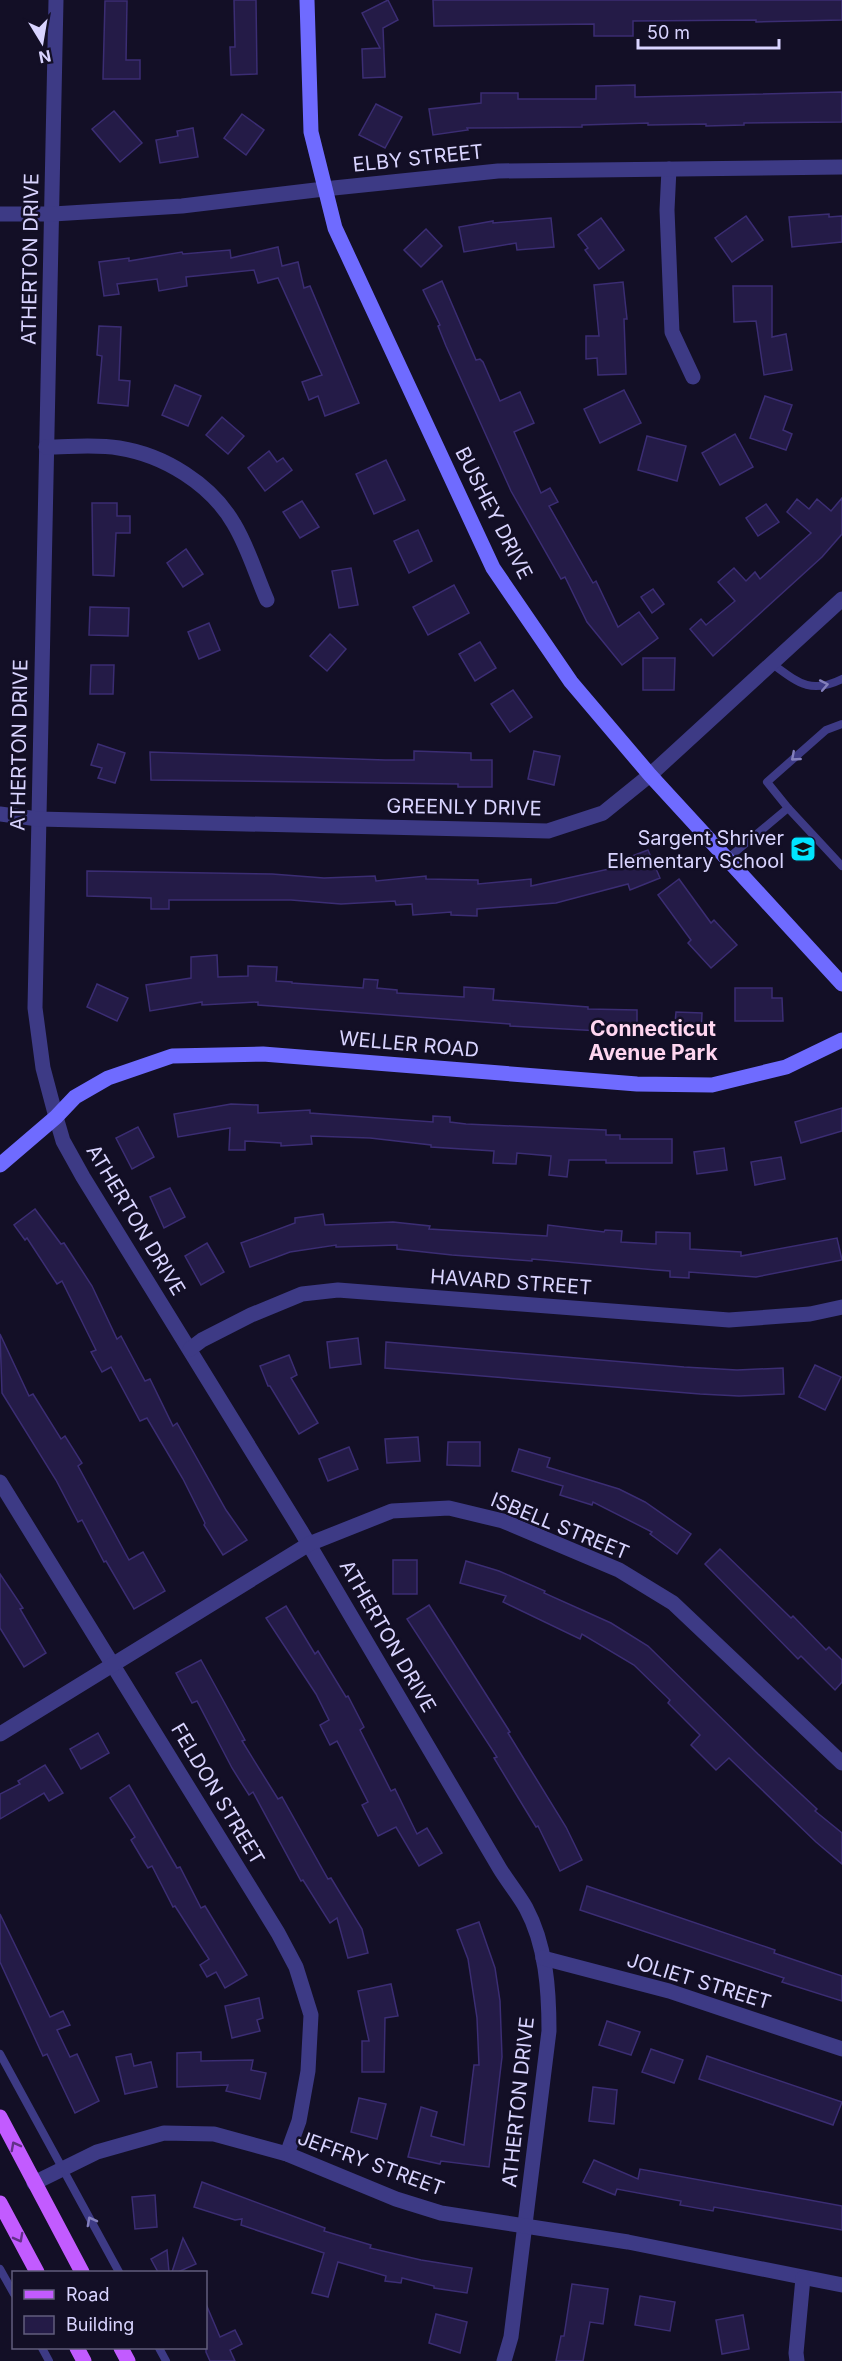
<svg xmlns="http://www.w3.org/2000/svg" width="842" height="2361" viewBox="0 0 842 2361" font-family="Inter,sans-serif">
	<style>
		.building { fill: #241b47; stroke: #3b2d73; stroke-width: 1.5 }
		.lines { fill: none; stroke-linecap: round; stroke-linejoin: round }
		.lane { stroke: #3d3a85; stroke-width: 8 }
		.street { stroke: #3d3a85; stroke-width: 15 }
		.secondary { stroke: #6f6bff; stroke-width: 15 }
		.primary { stroke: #c25bff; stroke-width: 15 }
		.oneway { stroke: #837fbc }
		.oneway2 { stroke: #623188 }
		.labels { text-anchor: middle; stroke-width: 5; stroke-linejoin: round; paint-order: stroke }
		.street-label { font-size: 20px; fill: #d9d4ff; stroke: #130f26 }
		.poi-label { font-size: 20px; fill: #d9d4ff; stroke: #130f26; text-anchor: end }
		.neighbourhood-label { font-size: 21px; font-weight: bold; fill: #ffd6f0; stroke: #130f26 }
	</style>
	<rect width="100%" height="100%" fill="#130f26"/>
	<g class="building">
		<polygon points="234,0 256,0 257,74 231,75 230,47 235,47"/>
		<polygon points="388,0 398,20 383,28 385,77 363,78 362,49 380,48 362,13"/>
		<polygon points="433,0 842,0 842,20 756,22 756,20 633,21 633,36 594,36 594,24 434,26"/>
		<polygon points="105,1 127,1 126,60 140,60 140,79 103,79"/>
		<polygon points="635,85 635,97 842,92 842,122 744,123 744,125 706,126 706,124 648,125 648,123 582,125 582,127 467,128 468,130 433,135 429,109 481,103 481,93 518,93 518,99 596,99 596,86"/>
		<polygon points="376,104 402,117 385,148 359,135"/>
		<polygon points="114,111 142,143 120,162 92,129"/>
		<polygon points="242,114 264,130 246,155 224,138"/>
		<polygon points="193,128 198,157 160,163 156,140 178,136 177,131"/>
		<polygon points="829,214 829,217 842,216 842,242 792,247 789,217"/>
		<polygon points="746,216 763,240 732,262 715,238"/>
		<polygon points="551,218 554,247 517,250 516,243 464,252 459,227 493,221 493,223"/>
		<polygon points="601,218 624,250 599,269 585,250 588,248 578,235"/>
		<polygon points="426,229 442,246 421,267 404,250"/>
		<polygon points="278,247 282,266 298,262 304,288 310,286 359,403 325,416 318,396 309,400 302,382 322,375 278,278 258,283 254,270 186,277 187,286 159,291 157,279 117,284 119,294 104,296 99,262 129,258 129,261 182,252 183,254 230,250 231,258"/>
		<polygon points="442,281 476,360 480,359 483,362 500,401 520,392 534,423 514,432 541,493 550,488 558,502 549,506 593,583 596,581 618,627 639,612 658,638 622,665 587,622 565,577 561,579 511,491 446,346 438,326 440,325 423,290"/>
		<polygon points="623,282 627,319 624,319 626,374 598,375 597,358 586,359 586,336 599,336 594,285"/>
		<polygon points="733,286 772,286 772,337 786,334 792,370 764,375 756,321 734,322"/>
		<polygon points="99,326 121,327 119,380 130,381 128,406 98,403 102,356 97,355"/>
		<polygon points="175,385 201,396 188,426 162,415"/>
		<polygon points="624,390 641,423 600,443 584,409"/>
		<polygon points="765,396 792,405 783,430 792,434 786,450 750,438"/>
		<polygon points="222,417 244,436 228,454 206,435"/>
		<polygon points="735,434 753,467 720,485 702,453"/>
		<polygon points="647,436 686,446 677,481 638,470"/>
		<polygon points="269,451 277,462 283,458 292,470 265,491 248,468"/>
		<polygon points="386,460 405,500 374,514 356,474"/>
		<polygon points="842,498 842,534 822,557 713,656 690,629 701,619 706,625 735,601 718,582 734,568 746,581 755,572 760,579 811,533 787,512 797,499 809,509 817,499 831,511"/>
		<polygon points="302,501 319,527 300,538 283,512"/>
		<polygon points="92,503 117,503 117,516 130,516 130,533 116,533 114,576 93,575"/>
		<polygon points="766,504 779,522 758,536 746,518"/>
		<polygon points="418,530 432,561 409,573 394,541"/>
		<polygon points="186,549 203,574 183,587 167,563"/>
		<polygon points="351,568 358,605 339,608 332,571"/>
		<polygon points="454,585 469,613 428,635 413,607"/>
		<polygon points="653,589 664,604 652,613 641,597"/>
		<polygon points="90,607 129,608 128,636 89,635"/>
		<polygon points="209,623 220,650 199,659 188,632"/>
		<polygon points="330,634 346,649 327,671 310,656"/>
		<polygon points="480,642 496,668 475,681 459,654"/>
		<polygon points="643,658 675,658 674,690 643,690"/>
		<polygon points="91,665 114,665 113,694 90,694"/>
		<polygon points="513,690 532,717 510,732 491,704"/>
		<polygon points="98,744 125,753 115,783 98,778 102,768 91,765"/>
		<polygon points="414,751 471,753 471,760 492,760 492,787 458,787 458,784 151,780 150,752 385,760 414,760"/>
		<polygon points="534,751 560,756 554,785 528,779"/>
		<polygon points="648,850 660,878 630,890 628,884 556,903 477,909 477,916 451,915 451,912 413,915 412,904 396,905 395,901 341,904 291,900 169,900 169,909 151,909 151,898 87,896 87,871 272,874 324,878 375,876 376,881 426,876 426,879 478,880 478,884 531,879 531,886 609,869 608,867 620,864 619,861"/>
		<polygon points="679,879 711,923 714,920 737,945 711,968 688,943 691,940 658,895"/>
		<polygon points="217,955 218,977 248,976 248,966 277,967 276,981 292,982 292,983 363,988 364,979 378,980 377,988 397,990 397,993 464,997 464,987 494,989 493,1000 588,1007 588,1009 637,1010 637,1033 510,1026 510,1024 258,1005 258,1002 202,1005 202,1002 150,1011 146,985 191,978 191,957"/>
		<polygon points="97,984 128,998 117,1021 87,1007"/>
		<polygon points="735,988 772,988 772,998 782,998 783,1021 735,1021"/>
		<polygon points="676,1012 702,1013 701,1036 674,1034"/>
		<polygon points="231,1104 258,1105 258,1113 310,1110 310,1113 433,1122 433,1116 450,1117 450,1122 466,1124 606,1130 606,1135 620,1135 620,1139 672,1139 672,1163 606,1163 606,1160 569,1160 567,1177 549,1175 551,1156 517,1153 516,1164 493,1163 494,1151 431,1147 431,1145 370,1138 311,1136 312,1144 281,1146 281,1143 245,1141 245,1150 229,1150 230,1128 178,1137 174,1114"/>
		<polygon points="842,1108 842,1131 801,1143 795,1122"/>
		<polygon points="138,1127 154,1157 132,1169 116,1138"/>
		<polygon points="724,1148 727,1170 697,1174 694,1152"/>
		<polygon points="781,1157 785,1179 755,1185 751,1162"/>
		<polygon points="170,1188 185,1217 164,1228 150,1197"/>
		<polygon points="35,1209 61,1244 64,1243 92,1286 117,1339 121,1336 145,1381 150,1379 173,1426 177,1423 226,1510 247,1540 223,1555 204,1525 205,1523 183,1479 147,1418 140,1421 111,1367 102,1372 91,1352 96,1350 62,1281 57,1284 27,1238 25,1240 14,1225"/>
		<polygon points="323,1214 325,1225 393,1222 430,1226 429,1229 547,1236 548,1225 604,1232 605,1230 622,1231 621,1242 656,1244 656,1232 690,1233 690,1249 741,1252 741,1256 837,1238 842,1260 756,1277 689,1272 689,1278 670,1277 670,1271 656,1270 532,1259 532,1261 452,1255 397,1249 397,1245 336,1247 336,1245 290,1252 250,1267 241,1243 295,1223 295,1218"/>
		<polygon points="207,1243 224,1272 201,1285 185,1256"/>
		<polygon points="0,1334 29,1396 33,1394 61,1439 65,1436 82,1463 78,1466 129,1560 143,1552 165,1591 134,1609 106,1561 104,1562 82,1520 78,1522 56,1480 2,1393"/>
		<polygon points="358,1338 361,1364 330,1368 327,1342"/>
		<polygon points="386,1342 684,1367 737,1370 783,1368 784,1394 739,1396 700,1394 385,1368"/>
		<polygon points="289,1355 297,1375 291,1378 318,1423 299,1434 270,1386 268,1386 260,1366"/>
		<polygon points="815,1365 841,1377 825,1410 799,1397"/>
		<polygon points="418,1437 420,1461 387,1463 385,1439"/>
		<polygon points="448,1442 480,1442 480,1466 447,1465"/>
		<polygon points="349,1447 358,1469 328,1481 319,1459"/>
		<polygon points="519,1449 550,1458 547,1467 619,1489 645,1502 691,1534 677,1554 650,1534 652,1532 593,1502 592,1505 560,1495 563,1486 512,1471"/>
		<polygon points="720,1549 791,1618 793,1616 826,1650 829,1647 842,1660 842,1682 835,1690 801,1656 798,1659 705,1564"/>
		<rect x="393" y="1560" width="24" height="34"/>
		<polygon points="466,1561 499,1571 545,1591 544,1593 611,1623 648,1646 758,1754 817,1809 815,1811 842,1833 842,1864 816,1842 729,1758 716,1770 691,1745 700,1735 668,1703 670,1700 634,1665 582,1634 580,1639 503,1602 506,1596 460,1583"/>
		<polygon points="0,1574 23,1608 20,1609 46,1653 24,1667 0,1628"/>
		<polygon points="429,1605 510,1732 508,1733 566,1827 582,1860 560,1871 538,1826 536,1827 494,1758 497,1757 407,1619"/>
		<polygon points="286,1606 315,1654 318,1651 346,1697 348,1696 364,1727 360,1730 391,1791 395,1789 417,1834 427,1828 442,1853 419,1866 396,1827 378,1836 362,1805 368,1802 337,1741 330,1745 320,1725 329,1720 316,1694 266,1618"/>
		<polygon points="201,1660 245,1740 242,1741 278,1799 282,1797 328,1879 331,1878 362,1929 368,1953 348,1958 337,1918 330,1923 303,1880 301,1881 253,1792 249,1795 232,1768 197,1701 192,1703 176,1673"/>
		<polygon points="98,1733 109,1753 81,1769 70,1749"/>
		<polygon points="45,1765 63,1793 49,1801 44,1793 0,1819 0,1794 20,1784 18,1781"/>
		<polygon points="129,1785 177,1868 180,1867 201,1908 205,1906 247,1975 225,1988 216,1972 207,1977 200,1965 209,1959 175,1906 173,1907 152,1866 148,1868 143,1860 131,1840 135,1837 110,1798"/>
		<polygon points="587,1886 775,1950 774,1953 842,1976 842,2001 782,1982 784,1978 580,1910"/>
		<polygon points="0,1914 50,2017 63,2011 70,2025 57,2030 70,2057 77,2054 99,2101 75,2113 47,2054 43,2056 0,1962"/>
		<polygon points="479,1922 495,1968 500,2001 502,2057 489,2167 441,2161 440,2164 408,2157 421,2107 437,2112 431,2136 464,2145 474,2065 479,2065 477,2018 468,1959 457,1930"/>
		<polygon points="391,1984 398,2016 385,2018 384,2072 362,2072 362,2041 369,2041 358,1991"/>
		<polygon points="259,1998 263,2018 257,2020 260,2031 232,2038 225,2006"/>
		<polygon points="607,2021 640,2032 631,2055 599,2045"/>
		<polygon points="651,2049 683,2060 674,2083 642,2072"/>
		<polygon points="201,2052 201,2061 253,2060 251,2070 266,2073 260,2099 226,2091 228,2085 177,2087 177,2053"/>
		<polygon points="131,2054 134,2066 151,2062 157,2087 125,2094 116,2057"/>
		<polygon points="707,2056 842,2102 833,2125 699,2079"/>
		<polygon points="593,2087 617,2090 614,2124 589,2121"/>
		<polygon points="359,2098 386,2104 377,2139 351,2132"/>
		<polygon points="594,2160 638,2179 640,2169 842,2206 842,2230 714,2207 713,2211 680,2205 681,2201 617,2189 615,2195 583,2182"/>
		<polygon points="202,2182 325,2228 324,2231 371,2245 370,2248 421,2260 472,2268 467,2293 434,2288 434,2286 402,2278 401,2283 385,2281 386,2276 338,2262 328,2297 312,2293 324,2253 241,2225 242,2219 235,2220 194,2207"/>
		<polygon points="155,2195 157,2227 135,2229 132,2197"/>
		<polygon points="183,2238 196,2264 178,2272 172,2272"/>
		<polygon points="167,2250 169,2272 158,2272 151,2259"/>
		<polygon points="572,2284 608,2289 603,2324 590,2322 583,2361 556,2361 561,2336 564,2336"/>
		<polygon points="640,2296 675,2302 670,2331 635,2325"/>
		<polygon points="206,2304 220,2337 235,2330 242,2344 230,2350 235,2361 210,2361 206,2352"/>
		<polygon points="436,2314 467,2322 460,2353 429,2343"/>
		<polygon points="743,2315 749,2349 722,2354 716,2320"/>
	</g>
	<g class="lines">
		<g class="lane">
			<path d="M771,663C797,682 810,695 842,679"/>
			<polyline points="842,724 826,730 767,782 788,808 842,866"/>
			<polyline points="727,859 788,808"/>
			<polyline points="0,2054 119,2272"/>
			<polyline points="0,2269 14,2294"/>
			<polyline points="42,2348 49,2361"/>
			<polyline points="159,2348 166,2361"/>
		</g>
		<g class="street">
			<path d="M56,0L35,1008L43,1068L56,1117L63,1141L83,1177L301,1531L500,1869C508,1882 518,1894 526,1908C546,1945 549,1990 549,2031L511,2337L504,2361"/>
			<polyline points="669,169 667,210 672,332 693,377"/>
			<polyline points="0,214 53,214 182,206 324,189 498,171 842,167"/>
			<path d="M46,447C70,447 96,444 119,448C164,455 211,484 234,524C248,547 256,575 267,600"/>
			<polyline points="0,814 38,819 548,831 603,813 650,775 842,599"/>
			<polyline points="190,1349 202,1340 251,1315 302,1294 338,1290 729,1320 810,1314 842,1307"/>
			<polyline points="0,1482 278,1933 296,1967 311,2015 308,2071 299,2121 287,2154"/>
			<polyline points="0,1734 309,1544 392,1511 449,1508 503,1521 619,1570 673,1603 842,1763"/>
			<polyline points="543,1958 669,1991 842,2049"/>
			<polyline points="34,2183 97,2152 164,2133 214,2134 287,2154 396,2199 441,2213 628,2242 842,2285"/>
			<polyline points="797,2361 796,2353 803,2278"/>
		</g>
		<g class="secondary">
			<polyline points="307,0 311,132 335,228 493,568 571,682 650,775 842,984"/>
			<polyline points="0,1165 56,1117 75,1097 108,1078 172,1056 263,1054 637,1084 712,1085 786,1067 842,1040"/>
		</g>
		<g class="primary">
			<polyline points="0,2117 82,2272"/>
			<polyline points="0,2203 37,2272"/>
			<polyline points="77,2348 84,2361"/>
			<polyline points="121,2348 128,2361"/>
		</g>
	</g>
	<defs><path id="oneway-chevron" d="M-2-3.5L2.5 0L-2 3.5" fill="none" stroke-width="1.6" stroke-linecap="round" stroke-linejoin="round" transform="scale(1.5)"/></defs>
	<g class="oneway">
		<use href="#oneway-chevron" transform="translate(824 685) rotate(-11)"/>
		<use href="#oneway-chevron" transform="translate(795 757) rotate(139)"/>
		<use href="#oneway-chevron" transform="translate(91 2221) rotate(-118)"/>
	</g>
	<g class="oneway2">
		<use href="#oneway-chevron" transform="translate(15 2146) rotate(-118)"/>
		<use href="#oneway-chevron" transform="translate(19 2238) rotate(62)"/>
	</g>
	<defs>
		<g id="school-square" transform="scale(1.35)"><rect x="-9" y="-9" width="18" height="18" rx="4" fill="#00e5ff" stroke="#130f26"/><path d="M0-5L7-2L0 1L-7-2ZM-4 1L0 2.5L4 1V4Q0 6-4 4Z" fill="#111"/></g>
	</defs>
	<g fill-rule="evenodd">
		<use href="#school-square" x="803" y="849"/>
	</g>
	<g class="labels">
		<g class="street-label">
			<text transform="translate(418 158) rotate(-6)" y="7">ELBY STREET</text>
			<text transform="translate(30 259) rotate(-89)" y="7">ATHERTON DRIVE</text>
			<text transform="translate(494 513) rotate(63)" y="7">BUSHEY DRIVE</text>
			<text transform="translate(19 745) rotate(-89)" y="7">ATHERTON DRIVE</text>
			<text transform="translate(464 807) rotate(1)" y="7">GREENLY DRIVE</text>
			<text transform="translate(409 1044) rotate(5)" y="7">WELLER ROAD</text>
			<text transform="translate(136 1220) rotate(59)" y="7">ATHERTON DRIVE</text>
			<text transform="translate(511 1282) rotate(4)" y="7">HAVARD STREET</text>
			<text transform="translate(560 1526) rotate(22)" y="7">ISBELL STREET</text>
			<text transform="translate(388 1636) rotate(60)" y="7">ATHERTON DRIVE</text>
			<text transform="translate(218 1794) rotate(59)" y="7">FELDON STREET</text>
			<text transform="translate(699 1981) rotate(17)" y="7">JOLIET STREET</text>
			<text transform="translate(518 2102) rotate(-84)" y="7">ATHERTON DRIVE</text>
			<text transform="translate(371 2163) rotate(20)" y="7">JEFFRY STREET</text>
		</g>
		<g class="poi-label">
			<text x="784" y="845">Sargent Shriver<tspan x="784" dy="23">Elementary School</tspan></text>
		</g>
		<g class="neighbourhood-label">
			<text x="653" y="1036">Connecticut<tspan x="653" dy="24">Avenue Park</tspan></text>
		</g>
	</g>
	<rect x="12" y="2271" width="195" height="78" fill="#130f26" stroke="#625e7d" stroke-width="1.5"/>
	<rect x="24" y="2290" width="30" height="9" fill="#c25bff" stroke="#625e7d" stroke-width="1.5"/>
	<text x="66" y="2301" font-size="18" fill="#d9d4ff">Road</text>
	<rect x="24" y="2316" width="30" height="18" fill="#241b47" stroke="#625e7d" stroke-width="1.5"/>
	<text x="66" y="2331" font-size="18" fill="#d9d4ff">Building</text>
	<g transform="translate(42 42) rotate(169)" stroke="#130f26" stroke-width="4.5" paint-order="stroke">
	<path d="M0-4.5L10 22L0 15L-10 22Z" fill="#d9d4ff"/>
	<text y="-9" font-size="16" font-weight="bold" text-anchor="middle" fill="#d9d4ff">N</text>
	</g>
	<path d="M638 39v9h141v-9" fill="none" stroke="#d9d4ff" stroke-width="3"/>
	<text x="647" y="39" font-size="18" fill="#d9d4ff" stroke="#130f26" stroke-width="4.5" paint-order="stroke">50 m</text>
</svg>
